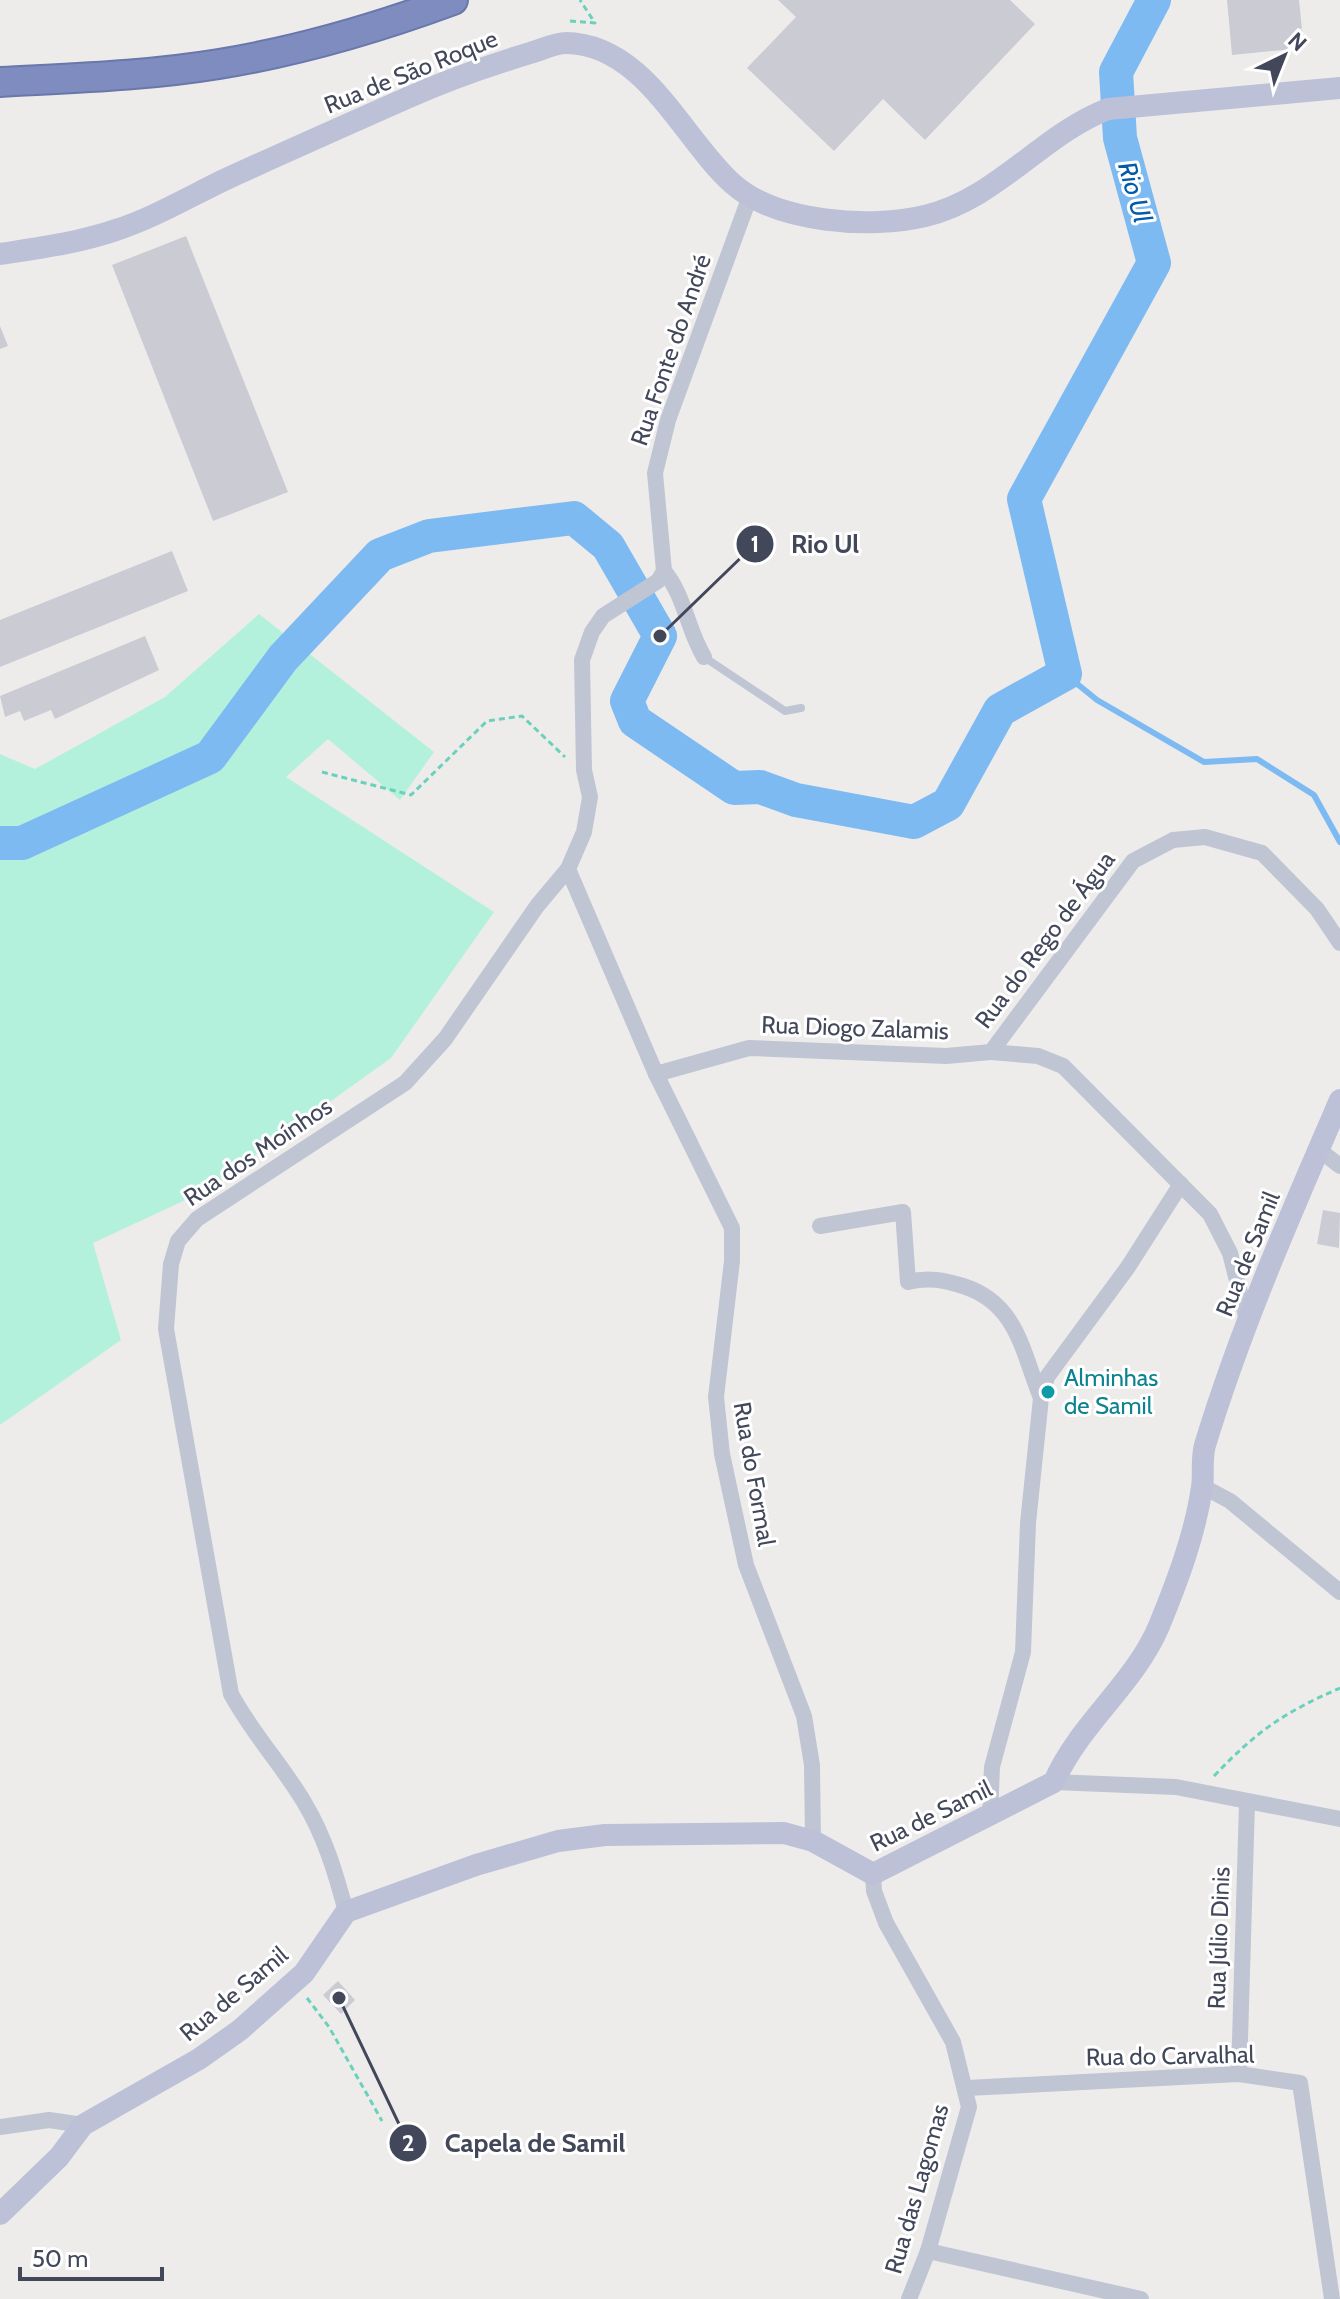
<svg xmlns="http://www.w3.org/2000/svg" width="1340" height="2299" viewBox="0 0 1340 2299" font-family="Cabin,sans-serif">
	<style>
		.green { fill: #b4f1dd }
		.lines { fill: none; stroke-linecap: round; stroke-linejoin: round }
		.stream { stroke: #7dbaf2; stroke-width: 6 }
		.river { stroke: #7dbaf2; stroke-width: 34 }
		.building { fill: #cbcbd4 }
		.highway-casing { stroke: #6a77ab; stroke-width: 32 }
		.path { stroke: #6ad1bb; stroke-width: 3; stroke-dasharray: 6 4; stroke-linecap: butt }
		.lane { stroke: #c0c5d4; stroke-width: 8 }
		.street { stroke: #c0c5d4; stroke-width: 16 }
		.secondary { stroke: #bcc1d7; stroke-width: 22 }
		.highway { stroke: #7e8cbf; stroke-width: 28 }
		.culture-dot { fill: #0f9aa8; stroke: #fff; stroke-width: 3 }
		.labels { text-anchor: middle; stroke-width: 6; stroke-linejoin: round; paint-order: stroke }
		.street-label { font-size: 24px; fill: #42485a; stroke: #fff }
		.culture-label { font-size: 24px; fill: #0d838f; stroke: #fff; text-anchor: start }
		.water-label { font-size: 26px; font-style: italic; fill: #025aae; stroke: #fff }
		.leader { fill: none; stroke: #42485a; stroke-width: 3 }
		.callout-dot { fill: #42485a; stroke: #fff; stroke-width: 3 }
		.mark-label { font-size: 24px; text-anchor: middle; font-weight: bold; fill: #fff }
		.callout-label { font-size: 26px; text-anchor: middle; font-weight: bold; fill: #42485a; stroke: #fff; stroke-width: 6; stroke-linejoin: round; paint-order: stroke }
	</style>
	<rect width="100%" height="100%" fill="#eeeceb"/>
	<polygon class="green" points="259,614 434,752 400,800 328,739 286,777 494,912 391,1058 207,1190 93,1243 121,1340 0,1425 0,754 35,769 165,697"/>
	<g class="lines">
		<polyline class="stream" points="1065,674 1097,700 1204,762 1257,759 1314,795 1340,842"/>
		<polyline class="river" points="0,843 22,843 210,757 283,658 380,555 429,536 574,518 608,546 660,636 627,701 635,721 734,788 760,787 796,800 914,822 948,804 1000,710 1065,674 1024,499 1154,263 1120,138 1116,72 1154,0"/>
	</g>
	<g class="building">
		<polygon points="778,0 1010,0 1035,24 925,140 883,99 834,151 747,68 796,17"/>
		<polygon points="1227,0 1299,0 1304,48 1232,55"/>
		<polygon points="186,236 288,492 213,521 112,265"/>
		<polygon points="0,326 8,346 0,349"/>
		<polygon points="172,551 188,591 0,667 0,620"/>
		<polygon points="145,636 159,670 55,719 51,710 24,721 20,711 5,717 0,696"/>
		<polygon points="1323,1210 1340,1213 1339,1248 1317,1244"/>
		<polygon points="338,1981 355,2000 341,2014 323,1995"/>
	</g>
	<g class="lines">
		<g class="highway-casing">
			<path id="highway" d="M0,82C73,78 146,76 219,64C299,51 377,28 453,0"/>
		</g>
		<g class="path">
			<polyline points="570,21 595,23 580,0"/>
			<polyline points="322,772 411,795 487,721 522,716 565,757"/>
			<path d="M1214,1776C1257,1731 1283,1713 1340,1688"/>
			<polyline points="307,1998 329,2027 382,2121"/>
		</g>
		<polyline class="lane" points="704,657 785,711 801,708"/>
		<g class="street">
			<path d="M664,571C685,596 687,629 704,657"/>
			<polyline points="568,869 656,1074 749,1048 946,1056 991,1052"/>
			<polyline points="656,1074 732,1228 732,1261 716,1397 722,1454 746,1565 804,1716 812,1765 813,1841"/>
			<polyline points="1318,1149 1340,1166"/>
			<path d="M820,1226L903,1212L908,1282C928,1277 944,1280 963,1286C1017,1303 1022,1351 1041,1398"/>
			<polyline points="1247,1320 1230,1253 1210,1214 1063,1066 1038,1056 991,1052 1133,861 1173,840 1205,837 1262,853 1317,909 1340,943"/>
			<polyline points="1202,1486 1230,1501 1340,1592"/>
			<polyline points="1054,1782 1176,1787 1340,1819"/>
			<polyline points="990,1816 992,1767 1023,1652 1028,1523 1041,1398 1047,1377 1128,1267 1181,1184"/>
			<polyline points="873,1874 874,1891 886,1923 953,2042 969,2107 928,2251 909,2299"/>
			<path d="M346,1912C336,1874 325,1837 304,1802C282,1765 252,1733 231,1694L166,1329L171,1264L178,1241L197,1219L405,1083L445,1039L537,906L568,869L584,832L590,797L584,770L582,660L592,632L603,616L658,581L664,571L655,473L668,420L750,196"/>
			<polyline points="1239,2074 1247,1803"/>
			<polyline points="967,2088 1239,2074 1300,2083 1332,2299"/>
			<polyline points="0,2127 49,2120 83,2125"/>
			<polyline points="928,2251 1141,2299"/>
		</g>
		<g class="secondary">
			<path d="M0,254C39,248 78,243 116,230C153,218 189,197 224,180C285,152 346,125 407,98C447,80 487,66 530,53C541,50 555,43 566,43C645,44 683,140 733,184C777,223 871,229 925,216C997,199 1041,135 1108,109L1340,88"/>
			<path d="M0,2214L59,2157L83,2125L199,2059L240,2030L304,1973L346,1912L476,1865L558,1841L605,1835L784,1833L813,1841L873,1874L1054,1782C1079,1724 1134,1685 1159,1626C1177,1582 1195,1535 1202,1487C1204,1474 1201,1459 1205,1445C1241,1327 1291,1213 1340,1100"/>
		</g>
		<use href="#highway" class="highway"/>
	</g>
	<circle class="culture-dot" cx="1048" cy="1392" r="8"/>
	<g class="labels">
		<g class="street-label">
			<text transform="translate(411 72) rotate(-22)" y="8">Rua de São Roque</text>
			<text transform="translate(671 350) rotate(-71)" y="8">Rua Fonte do André</text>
			<text transform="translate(1045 940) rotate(-53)" y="8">Rua do Rego de Água</text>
			<text transform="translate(855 1028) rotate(2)" y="8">Rua Diogo Zalamis</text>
			<text transform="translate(258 1152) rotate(-34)" y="8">Rua dos Moínhos</text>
			<text transform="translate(1248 1254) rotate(-68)" y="8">Rua de Samil</text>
			<text transform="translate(754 1474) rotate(80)" y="8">Rua do Formal</text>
			<text transform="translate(931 1816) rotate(-26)" y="8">Rua de Samil</text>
			<text transform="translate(1219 1938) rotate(-88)" y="8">Rua Júlio Dinis</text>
			<text transform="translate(234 1994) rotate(-40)" y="8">Rua de Samil</text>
			<text transform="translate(1170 2056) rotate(-1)" y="8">Rua do Carvalhal</text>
			<text transform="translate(917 2189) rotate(-74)" y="8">Rua das Lagomas</text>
		</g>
		<g class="culture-label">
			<text x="1064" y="1386">Alminhas<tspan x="1064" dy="28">de Samil</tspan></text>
		</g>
		<g class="water-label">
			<text transform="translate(1135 192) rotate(74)" y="9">Rio Ul</text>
		</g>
	</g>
	<path class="leader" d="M660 636L755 544M339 1998L408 2143"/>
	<g class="callout-dot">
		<circle cx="660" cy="636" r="8"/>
		<circle cx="339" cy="1998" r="8"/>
		<circle cx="755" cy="544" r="20"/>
		<circle cx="408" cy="2143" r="20"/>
	</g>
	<g class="mark-label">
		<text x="755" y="552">1</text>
		<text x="408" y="2151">2</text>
	</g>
	<g class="callout-label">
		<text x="825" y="553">Rio Ul</text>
		<text x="535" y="2152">Capela de Samil</text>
	</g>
	<g transform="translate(1284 56) rotate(43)" stroke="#ffffff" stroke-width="6" paint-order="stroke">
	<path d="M0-6L14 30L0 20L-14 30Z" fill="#42485a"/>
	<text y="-12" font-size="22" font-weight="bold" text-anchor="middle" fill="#42485a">N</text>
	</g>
	<path d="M20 2267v12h142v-12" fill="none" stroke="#42485a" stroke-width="4"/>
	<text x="32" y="2267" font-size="24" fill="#42485a" stroke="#ffffff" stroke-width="6" paint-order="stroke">50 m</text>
</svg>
